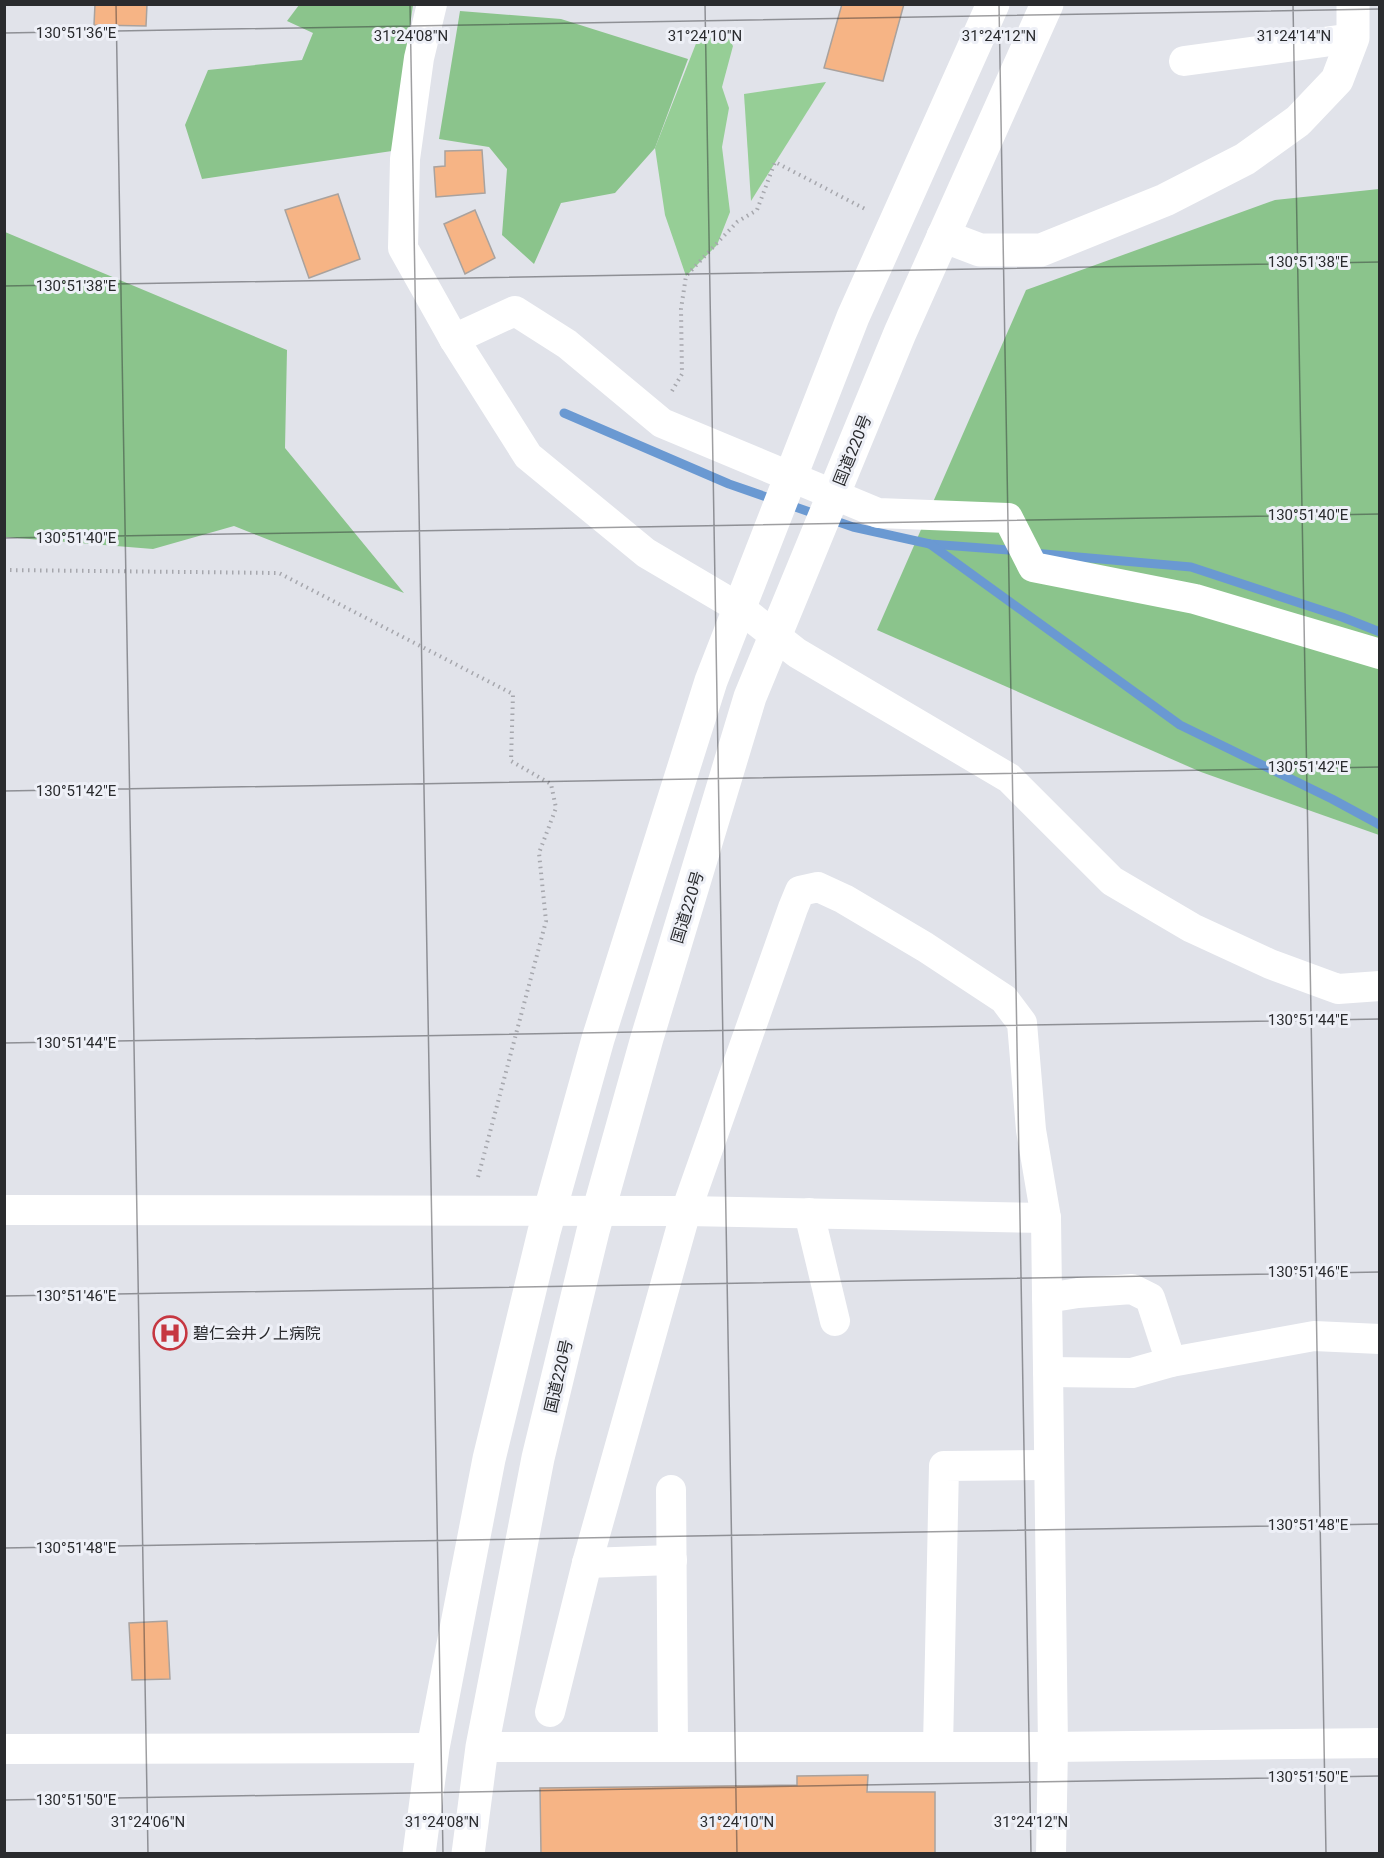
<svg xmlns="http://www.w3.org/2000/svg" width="1384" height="1858" viewBox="0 0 1384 1858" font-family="Roboto,'Noto Sans JP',sans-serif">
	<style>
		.green { fill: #96ce96 }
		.forest { fill: #8bc48c }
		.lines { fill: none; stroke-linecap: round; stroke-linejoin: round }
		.stream { stroke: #6a99d2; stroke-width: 9 }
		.building { fill: #f6b485; stroke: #a9a29e; stroke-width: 1.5 }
		.path { stroke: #a6a7ad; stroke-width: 4; stroke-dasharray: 1.5 4.5; stroke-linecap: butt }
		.street { stroke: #fff; stroke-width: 30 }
		.secondary { stroke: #fff; stroke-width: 33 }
		.highway { stroke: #fff; stroke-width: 33 }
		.ticks { fill: none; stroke: #2a2b2e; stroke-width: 1.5; stroke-opacity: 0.45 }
		.labels { text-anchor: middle; stroke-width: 6; stroke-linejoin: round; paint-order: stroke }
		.street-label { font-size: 16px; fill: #2a2b2e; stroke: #eef0f7 }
		.poi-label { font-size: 16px; fill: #2a2b2e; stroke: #eef0f7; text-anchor: start }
		.ticks-label { font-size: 15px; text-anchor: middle; fill: #2a2b2e; stroke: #eef0f7; stroke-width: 6; stroke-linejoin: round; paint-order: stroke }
	</style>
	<rect width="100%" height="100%" fill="#e1e3ea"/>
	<g class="green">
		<polygon points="726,34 733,46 722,87 729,108 722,147 730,212 717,245 686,276 665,215 655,148 697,41"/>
		<polygon points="826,82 751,201 744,94"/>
	</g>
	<g class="forest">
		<polygon points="299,5 413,5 392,151 202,179 185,125 208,70 302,60 313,33 287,21"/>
		<polygon points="460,11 561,19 688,59 655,148 615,193 561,203 534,264 502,235 507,169 489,147 439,139"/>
		<polygon points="1379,189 1379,835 1201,772 877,630 1026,290 1275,200"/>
		<polygon points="5,232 287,350 285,448 404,593 234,526 153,549 5,537"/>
	</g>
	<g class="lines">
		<g class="stream">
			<polyline points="564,413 729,484 853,527 930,544 1020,551"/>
			<polyline points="930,544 1180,725 1332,799 1380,825"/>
			<polyline points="1033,553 1191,567 1342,617 1380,632"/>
		</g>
	</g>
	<g class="building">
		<polygon points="95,4 147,4 146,26 94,25"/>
		<polygon points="842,4 904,4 883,81 824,68"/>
		<polygon points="482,150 485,193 436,197 434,167 445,166 445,151"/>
		<polygon points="338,194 360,259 309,278 285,210"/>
		<polygon points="475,210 495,258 465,274 444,224"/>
		<polygon points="167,1621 170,1679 132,1680 129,1623"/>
		<polygon points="868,1775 867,1792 935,1792 935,1854 541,1854 540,1788 797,1785 797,1776"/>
	</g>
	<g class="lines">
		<g class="path">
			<polyline points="672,391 682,374 681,309 686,276 737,222 757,210 775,162 867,210"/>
			<polyline points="4,570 279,573 513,694 511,761 551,784 556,808 539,853 546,921 477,1181"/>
		</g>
		<g class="street">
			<polyline points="432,4 419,58 405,159 403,248 454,339 528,456 646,553 741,609 797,653 1009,778 1112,881 1192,928 1270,964 1338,989 1380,986"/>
			<polyline points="1184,61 1353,38"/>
			<polyline points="454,339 515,311 567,344 662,423 878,513 1008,518 1033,567 1195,599 1380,654"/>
			<polyline points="4,1210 686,1211 1046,1218"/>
			<polyline points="809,1213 835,1321"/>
			<polyline points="1047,1298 1078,1293 1132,1289 1150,1298 1171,1362"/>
			<polyline points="1048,1372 1132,1373 1171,1362 1314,1336 1380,1339"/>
			<polyline points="671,1490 673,1747"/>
			<polyline points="587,1563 672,1560"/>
			<polyline points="550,1712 587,1563 686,1211 793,908 800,891 818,887 844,899 925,947 1004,999 1022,1023 1031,1130 1046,1218 1053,1747 1051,1854"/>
			<polyline points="482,1747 1053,1747 1380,1743"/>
			<polyline points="938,1747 944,1466 1049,1465"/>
			<polyline points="4,1749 433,1748"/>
		</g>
		<polyline class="secondary" points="943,236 980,250 1041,250 1165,200 1245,159 1298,121 1337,80 1353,38 1353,4"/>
		<g class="highway">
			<polyline points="419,1854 433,1748 489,1459 544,1232 598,1039 711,681 853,317 993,4"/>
			<polyline points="468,1854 482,1747 538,1458 593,1231 647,1038 750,697 900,333 1047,4"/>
		</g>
	</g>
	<path class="ticks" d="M116,4L148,1854M410,4L443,1854M705,4L737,1854M999,4L1031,1854M1293,4L1326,1854M4,33L1380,9M4,286L1380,262M4,538L1380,514M4,791L1380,767M4,1043L1380,1019M4,1296L1380,1272M4,1548L1380,1524M4,1800L1380,1776"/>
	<defs>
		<g id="hospital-ring" transform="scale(1.725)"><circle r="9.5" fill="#eef0f7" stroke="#c63741" stroke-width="1.5"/><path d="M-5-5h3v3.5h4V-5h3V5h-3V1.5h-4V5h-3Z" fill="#c63741"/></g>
	</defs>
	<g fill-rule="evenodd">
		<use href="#hospital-ring" x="170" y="1333"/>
	</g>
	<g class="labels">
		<g class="street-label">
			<text transform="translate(852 450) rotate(-68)" y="6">国道220号</text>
			<text transform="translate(687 907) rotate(-73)" y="6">国道220号</text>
			<text transform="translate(558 1376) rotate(-77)" y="6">国道220号</text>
		</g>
		<g class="poi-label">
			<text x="193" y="1339">碧仁会井ノ上病院</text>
		</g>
	</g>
	<g class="ticks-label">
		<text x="76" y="38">130°51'36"E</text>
		<text x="411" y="41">31°24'08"N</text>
		<text x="705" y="41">31°24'10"N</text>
		<text x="999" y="41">31°24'12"N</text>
		<text x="1294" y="41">31°24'14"N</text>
		<text x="1308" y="267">130°51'38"E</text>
		<text x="76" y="291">130°51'38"E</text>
		<text x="1308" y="520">130°51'40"E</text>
		<text x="76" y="543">130°51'40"E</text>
		<text x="1308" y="772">130°51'42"E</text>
		<text x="76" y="796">130°51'42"E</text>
		<text x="1308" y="1025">130°51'44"E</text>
		<text x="76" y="1048">130°51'44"E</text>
		<text x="1308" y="1277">130°51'46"E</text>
		<text x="76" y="1301">130°51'46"E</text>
		<text x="1308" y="1530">130°51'48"E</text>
		<text x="76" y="1553">130°51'48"E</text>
		<text x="1308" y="1782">130°51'50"E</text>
		<text x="76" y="1805">130°51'50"E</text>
		<text x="148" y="1827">31°24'06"N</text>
		<text x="442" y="1827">31°24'08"N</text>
		<text x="737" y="1827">31°24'10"N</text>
		<text x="1031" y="1827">31°24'12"N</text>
	</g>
	<rect width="1384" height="1858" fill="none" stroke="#2a2b2e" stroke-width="12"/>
</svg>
